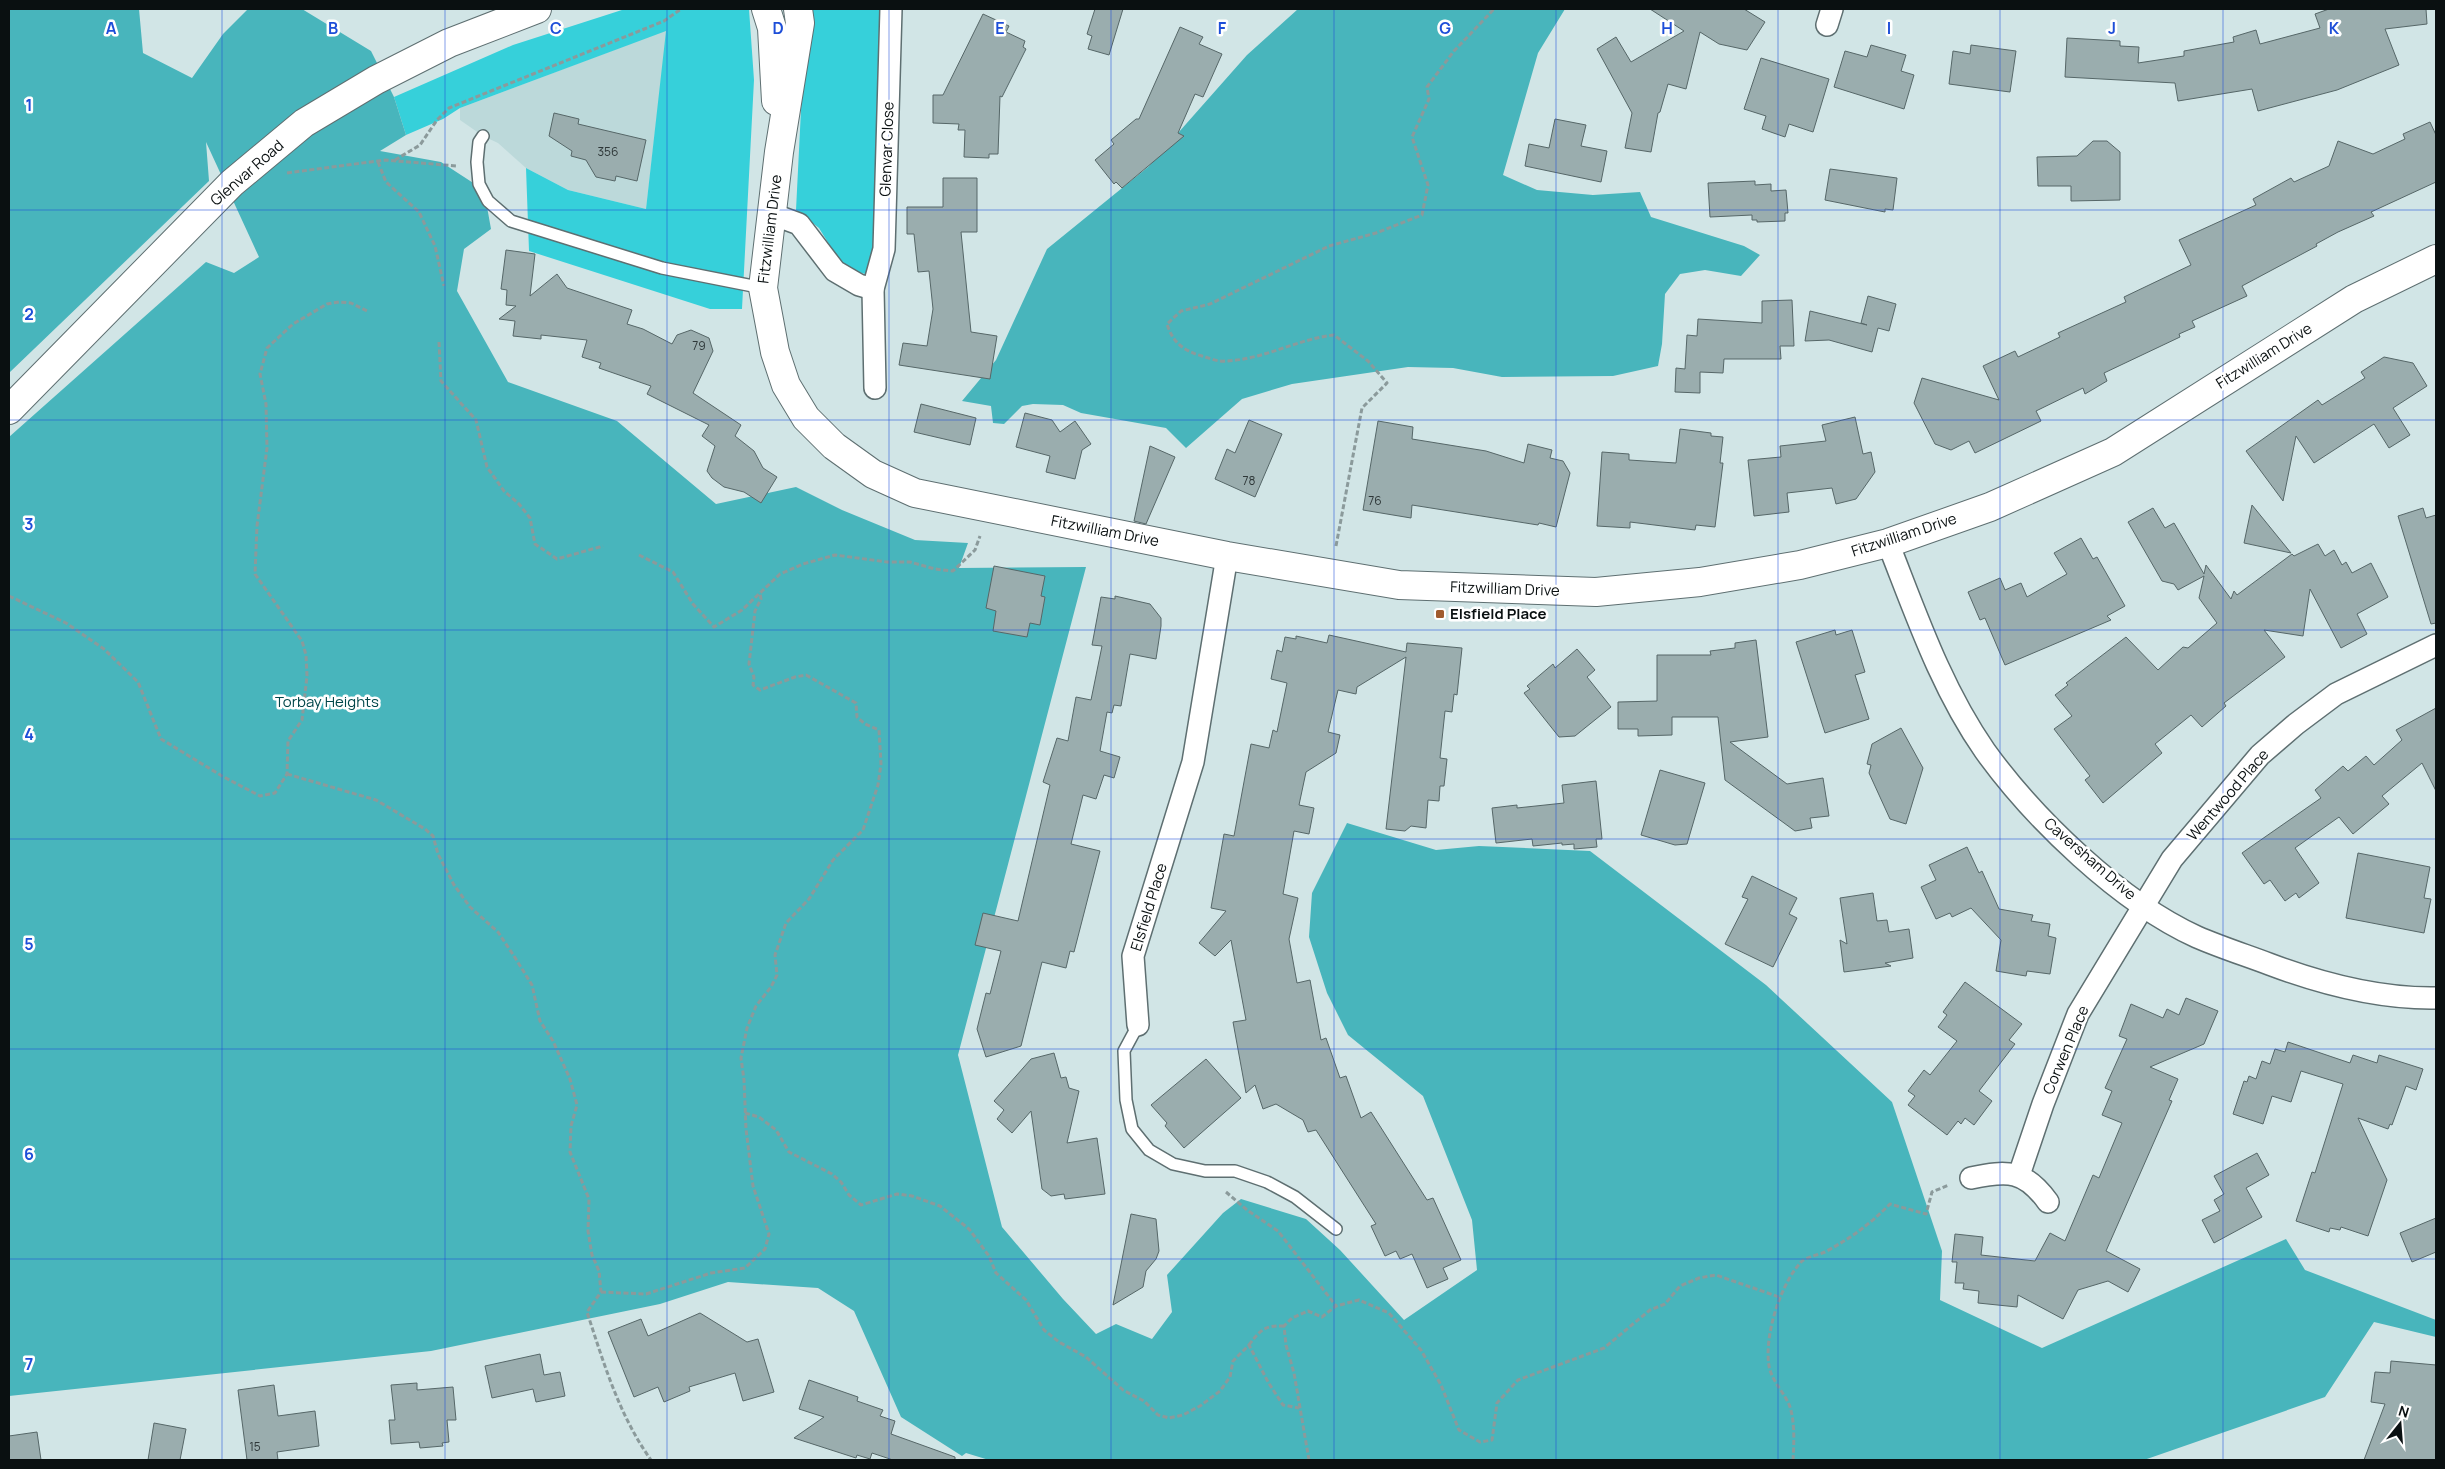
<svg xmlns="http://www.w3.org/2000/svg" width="2445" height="1469" viewBox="0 0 2445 1469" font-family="Manrope,sans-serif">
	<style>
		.built { fill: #bcd9da }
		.green { fill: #36d0da }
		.forest { fill: #48b5bc }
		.building { fill: #9aadae; stroke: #566768 }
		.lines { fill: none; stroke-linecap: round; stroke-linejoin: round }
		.service-casing { stroke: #5e6f71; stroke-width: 14 }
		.minor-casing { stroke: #5e6f71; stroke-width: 24 }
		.tertiary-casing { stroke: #5e6f71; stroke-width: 30 }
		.secondary-casing { stroke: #5e6f71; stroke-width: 30 }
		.path { stroke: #8b9a9b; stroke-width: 3; stroke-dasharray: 5 2.5; stroke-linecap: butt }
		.service { stroke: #fff; stroke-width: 11 }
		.minor { stroke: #fff; stroke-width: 21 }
		.tertiary { stroke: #fff; stroke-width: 28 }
		.secondary { stroke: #fff; stroke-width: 28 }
		.grid { fill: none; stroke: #1d4ed8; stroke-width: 1; stroke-opacity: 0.55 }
		.poi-dot { fill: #a05b2e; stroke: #fff; stroke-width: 2 }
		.labels { text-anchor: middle; stroke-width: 5; stroke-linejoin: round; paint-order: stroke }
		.number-label { font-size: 12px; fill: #2e3738 }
		.street-label { font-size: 15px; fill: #0a1011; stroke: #fff }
		.poi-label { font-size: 15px; font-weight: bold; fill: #0a1011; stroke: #fff; text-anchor: start }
		.park-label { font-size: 15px; fill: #00464a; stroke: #fff }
		.grid-label { font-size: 16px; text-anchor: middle; font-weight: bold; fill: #1d4ed8; stroke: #fff; stroke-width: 5; stroke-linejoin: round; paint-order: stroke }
	</style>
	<rect width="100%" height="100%" fill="#d1e5e6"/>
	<polygon class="built" points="667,30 646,209 568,190 526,168 498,143 483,136 460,120 460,108"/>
	<g class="green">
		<polygon points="625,9 749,9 754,80 742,309 710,309 529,251 526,168 568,190 646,209 666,31 460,108 443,119 406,135 394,97 513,45"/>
		<polygon points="809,9 882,9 876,245 869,275 847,269 835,254 819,228 796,210 803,70"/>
	</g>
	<g class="forest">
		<polygon points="9,9 139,9 143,53 192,78 223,34 248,9 302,9 371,51 394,97 406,135 380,151 441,162 484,190 491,229 464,249 457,291 508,382 617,421 716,504 796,487 842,510 915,540 968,543 959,568 1086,567 958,1055 1002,1227 1063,1299 1096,1334 1116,1324 1152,1339 1172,1312 1167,1275 1223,1213 1241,1199 1306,1219 1340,1250 1404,1320 1477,1270 1472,1220 1423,1096 1348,1035 1327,993 1309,937 1312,893 1347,823 1436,850 1479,846 1590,851 1766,985 1892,1102 1942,1251 1940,1300 2042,1348 2286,1239 2305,1270 2436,1320 2436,1337 2374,1322 2325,1397 2144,1460 989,1460 966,1453 962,1456 901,1417 854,1311 818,1288 728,1282 660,1304 431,1351 9,1396 9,437 206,262 234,273 259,257 206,142 209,181 9,373"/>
		<polygon points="1298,9 1565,9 1538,53 1503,175 1537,190 1593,195 1640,192 1651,217 1744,246 1760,255 1741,276 1705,270 1680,274 1665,294 1662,344 1658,366 1613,376 1502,377 1453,368 1408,367 1292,384 1242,399 1186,448 1166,428 1081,413 1063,405 1033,404 1022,406 1004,424 993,423 991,406 962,401 996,360 1047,249 1148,167 1247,55"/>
	</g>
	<g class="building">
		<polygon points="1095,9 1123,9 1109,55 1088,49 1092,36 1087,34"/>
		<polygon points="1650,9 1744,9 1765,22 1747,50 1719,44 1700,32 1686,89 1668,84 1660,112 1658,113 1651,152 1625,148 1632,113 1597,49 1616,37 1631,62 1684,31"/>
		<polygon points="2329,9 2426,9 2427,24 2385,29 2399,65 2337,90 2258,111 2252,89 2178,101 2175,83 2065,77 2067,38 2120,41 2120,46 2139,47 2138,63 2184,56 2184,51 2234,42 2233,37 2256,30 2260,44 2320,28 2315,14"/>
		<polygon points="983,14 1009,26 1006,32 1025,41 1023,47 1026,49 1002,97 1000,96 998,154 989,154 989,158 964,157 965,130 958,130 959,124 933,123 933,95 943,95"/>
		<polygon points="1180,27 1203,37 1199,44 1222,54 1203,97 1195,94 1178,133 1184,136 1122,188 1116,182 1114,184 1095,160 1114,144 1111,140 1136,119 1139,119"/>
		<polygon points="1871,45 1906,55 1901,71 1914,75 1904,109 1834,87 1845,51 1867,57"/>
		<polygon points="1971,45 2016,51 2010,92 1949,84 1953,51 1970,54"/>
		<polygon points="1761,58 1829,79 1813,132 1789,124 1785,137 1762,129 1766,116 1744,109"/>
		<polygon points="554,113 579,119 578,124 646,140 637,181 616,176 615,181 596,177 586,160 571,156 572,151 549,136"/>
		<polygon points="1555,119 1586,125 1581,146 1607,151 1601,182 1525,166 1529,144 1549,148"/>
		<polygon points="2430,122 2436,135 2436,182 2371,212 2374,216 2338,232 2316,244 2317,246 2242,286 2247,296 2192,321 2195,327 2179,334 2180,337 2104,373 2107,381 2085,394 2083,388 2036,411 2041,421 1975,453 1969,441 1951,450 1935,444 1914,403 1922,378 1999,400 1983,366 2015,351 2018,357 2060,337 2058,333 2126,302 2124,297 2191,265 2179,240 2256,205 2253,199 2291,178 2294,182 2329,166 2338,141 2373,154 2405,139 2403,134"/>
		<polygon points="2093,141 2107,141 2120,152 2120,200 2071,201 2071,186 2038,186 2037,157 2077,156"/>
		<polygon points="1830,169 1897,178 1893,210 1885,209 1885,212 1825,200"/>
		<polygon points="943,178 977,178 977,232 961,232 971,332 997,336 990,379 899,365 903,343 927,346 933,309 929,271 918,272 914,234 907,234 907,207 943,207"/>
		<polygon points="1755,181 1755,185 1771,184 1771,191 1786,190 1788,213 1785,213 1785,221 1757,222 1757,220 1752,220 1752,215 1710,217 1708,183"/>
		<polygon points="506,250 535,254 530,296 557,274 567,288 632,310 627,324 643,329 672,344 677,335 691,330 709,338 713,351 693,393 741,425 735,436 754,451 763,468 777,477 761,503 744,492 724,487 712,478 707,471 715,446 702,436 709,425 647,394 651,386 599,368 601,363 582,357 587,340 541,335 541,339 513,336 515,321 499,319 516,306 506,305 507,290 501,289"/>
		<polygon points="1868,296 1896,304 1889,331 1878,328 1872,352 1829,340 1805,341 1810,311 1867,325 1861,323"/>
		<polygon points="1792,300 1794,346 1780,346 1781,359 1724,359 1723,373 1700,372 1700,393 1675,392 1676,368 1685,369 1687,335 1697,336 1698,319 1762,323 1762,301"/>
		<polygon points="2384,357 2413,363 2427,386 2393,408 2410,435 2389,448 2374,424 2314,463 2296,436 2283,501 2246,451 2318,400 2322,405 2365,378 2361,372"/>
		<polygon points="921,404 976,418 970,445 914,432"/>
		<polygon points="1025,413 1052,420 1060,432 1075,421 1091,444 1082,450 1075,479 1046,472 1050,456 1016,447"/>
		<polygon points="1855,417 1863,454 1871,452 1875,472 1856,499 1836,504 1832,488 1787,493 1789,512 1754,516 1748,460 1781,457 1780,446 1826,441 1822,425"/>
		<polygon points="1249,420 1282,434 1255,497 1215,479 1227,449 1235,453"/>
		<polygon points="1378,421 1413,427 1412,439 1486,451 1524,463 1528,444 1552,450 1550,458 1563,461 1570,473 1556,527 1539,523 1538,525 1412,505 1411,518 1363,510"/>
		<polygon points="1680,429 1711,433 1711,436 1723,437 1720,463 1723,463 1715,527 1696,525 1695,530 1630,522 1630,528 1597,526 1602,452 1629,454 1629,460 1676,463"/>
		<polygon points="1150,446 1175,457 1146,524 1134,521"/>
		<polygon points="2252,505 2291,553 2244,543"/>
		<polygon points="2153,508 2165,528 2174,523 2204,574 2206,565 2231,599 2234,591 2237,595 2292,554 2294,556 2318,544 2325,556 2334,550 2342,565 2346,562 2352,573 2371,563 2388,597 2357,614 2367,634 2341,648 2310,589 2303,636 2264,630 2285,657 2224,703 2226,706 2202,727 2191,715 2155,744 2162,753 2103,803 2085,780 2090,776 2054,729 2072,716 2055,695 2068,685 2066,683 2126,637 2158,670 2183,647 2188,648 2217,623 2199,598 2204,576 2178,590 2174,584 2162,581 2128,522"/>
		<polygon points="2423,508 2426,518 2436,515 2436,623 2431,624 2398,516"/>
		<polygon points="2081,538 2093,559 2097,557 2125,606 2107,616 2111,620 2005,665 1985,618 1980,620 1968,592 2000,578 2005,590 2021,583 2027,597 2067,574 2054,553"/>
		<polygon points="994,566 1045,576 1041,596 1045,597 1040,625 1030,623 1027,637 993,631 996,611 986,608"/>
		<polygon points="1115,596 1150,604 1161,618 1161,626 1156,659 1130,654 1121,706 1114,705 1112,713 1107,712 1100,751 1120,757 1114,778 1104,775 1096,799 1083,795 1071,844 1100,851 1074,952 1070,951 1066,968 1042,962 1021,1046 986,1057 977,1029 986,993 990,994 1001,951 975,945 983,913 1018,921 1050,785 1043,782 1057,738 1068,741 1076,697 1091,700 1102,646 1092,645 1101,597 1115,599"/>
		<polygon points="1835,630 1836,635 1852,630 1865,672 1855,675 1869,719 1825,733 1796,642"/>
		<polygon points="1329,635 1406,652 1407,643 1462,648 1457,695 1454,694 1452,712 1445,711 1440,758 1447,759 1444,786 1440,786 1439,801 1428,800 1426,828 1411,826 1405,831 1386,829 1406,657 1357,687 1356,694 1338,690 1328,732 1340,735 1336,753 1306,772 1299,805 1314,808 1309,834 1294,831 1283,894 1298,898 1289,939 1297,983 1310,980 1321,1040 1326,1038 1340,1078 1346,1076 1361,1118 1371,1112 1427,1200 1433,1198 1461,1260 1443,1268 1448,1279 1427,1288 1412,1254 1400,1259 1396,1251 1385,1256 1371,1226 1376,1224 1316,1130 1308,1132 1303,1120 1276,1104 1263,1109 1255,1085 1246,1093 1233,1022 1246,1020 1231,940 1215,956 1199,943 1226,911 1211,908 1224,834 1234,836 1251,744 1269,748 1273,730 1277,732 1287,683 1271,679 1277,650 1282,652 1285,637 1296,639 1296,636 1327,643"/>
		<polygon points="1756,640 1768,737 1730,742 1787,784 1823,778 1829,816 1810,818 1812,828 1795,831 1725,780 1718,717 1672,717 1672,735 1638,736 1638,729 1618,729 1618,702 1657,701 1657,655 1711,655 1710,651 1735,648 1735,643"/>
		<polygon points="1577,649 1595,670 1587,677 1611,707 1575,736 1559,737 1524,693 1530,689 1527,686 1553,664 1555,668"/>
		<polygon points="2436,708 2436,791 2422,763 2382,796 2389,804 2353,834 2339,817 2295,848 2319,883 2299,898 2296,893 2285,901 2270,880 2264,884 2242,853 2321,798 2315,790 2343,766 2348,771 2366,756 2374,765 2402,740 2396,730"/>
		<polygon points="1901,728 1923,768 1906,824 1890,819 1869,773 1871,765 1867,764 1872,744"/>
		<polygon points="1660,770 1705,783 1687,844 1675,845 1641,835"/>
		<polygon points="1596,781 1602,839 1596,839 1597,847 1574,849 1574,844 1562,845 1562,843 1533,846 1532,839 1496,843 1492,808 1517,805 1517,808 1564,803 1562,785"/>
		<polygon points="1967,847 1979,873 1982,871 1999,909 2033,915 2031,921 2050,924 2048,936 2056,938 2050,974 2027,971 2026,976 1996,971 2001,940 1971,908 1952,917 1950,913 1936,919 1921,887 1936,880 1929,865"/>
		<polygon points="2358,853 2430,867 2424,898 2431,899 2424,933 2346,918"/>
		<polygon points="1752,876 1797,898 1789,914 1797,918 1773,967 1725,944 1748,899 1742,897"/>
		<polygon points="1873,893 1877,921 1887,920 1889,932 1909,929 1913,958 1885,963 1891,966 1844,972 1840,940 1847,944 1840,898"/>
		<polygon points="1965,982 2022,1024 2009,1040 2015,1044 1979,1091 1992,1101 1974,1125 1965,1118 1961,1124 1958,1121 1947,1135 1908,1105 1915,1096 1908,1091 1924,1070 1930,1075 1957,1041 1938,1027 1947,1015 1943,1012"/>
		<polygon points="2186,998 2218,1011 2204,1044 2150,1067 2178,1079 2169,1100 2172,1101 2106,1251 2140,1269 2128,1292 2108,1281 2078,1290 2063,1319 2018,1295 2017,1307 1978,1303 1979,1291 1963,1289 1964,1283 1955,1283 1957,1262 1952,1262 1955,1234 1983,1237 1981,1255 2035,1261 2050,1233 2065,1241 2093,1175 2099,1178 2122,1123 2102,1115 2112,1091 2105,1088 2127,1039 2119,1036 2131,1004 2163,1018 2167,1009 2179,1015"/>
		<polygon points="2288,1042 2350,1063 2353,1055 2377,1063 2379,1055 2423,1069 2416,1090 2406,1086 2392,1125 2390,1124 2388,1129 2358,1118 2387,1180 2368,1236 2341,1227 2340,1230 2330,1228 2329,1232 2296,1221 2312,1172 2315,1173 2343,1084 2301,1071 2291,1102 2272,1096 2263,1124 2233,1114 2244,1081 2247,1082 2249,1076 2256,1079 2262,1061 2270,1064 2275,1049 2285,1052"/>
		<polygon points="1054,1053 1061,1078 1066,1077 1069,1088 1079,1091 1067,1143 1097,1138 1105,1194 1065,1199 1064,1194 1051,1196 1042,1189 1031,1111 1012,1133 997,1119 1004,1110 994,1101 1031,1059"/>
		<polygon points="1206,1059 1241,1098 1184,1148 1165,1126 1167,1123 1151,1105"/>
		<polygon points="2257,1153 2269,1175 2246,1188 2262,1217 2214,1243 2202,1220 2220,1211 2214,1200 2224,1194 2214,1176"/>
		<polygon points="1131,1214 1156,1219 1159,1251 1156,1259 1146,1271 1143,1287 1113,1305"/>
		<polygon points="2436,1218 2436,1252 2412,1262 2400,1233"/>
		<polygon points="700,1313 747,1342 758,1339 774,1392 743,1401 735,1373 689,1387 690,1391 664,1402 658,1387 634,1397 608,1332 641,1319 648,1336"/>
		<polygon points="540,1354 544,1375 560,1372 565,1396 536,1402 533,1389 492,1398 485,1366"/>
		<polygon points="2391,1361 2436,1365 2436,1460 2364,1460 2385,1404 2371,1402 2375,1372 2390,1373"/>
		<polygon points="809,1380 858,1397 857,1401 883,1410 880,1416 895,1421 891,1434 955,1457 955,1460 893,1460 872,1453 870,1459 857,1455 856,1458 794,1438 824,1417 799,1409"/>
		<polygon points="417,1383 417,1390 453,1387 456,1420 447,1420 449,1442 442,1443 443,1446 420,1448 419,1442 391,1444 389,1420 395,1420 391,1385"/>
		<polygon points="274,1385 278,1416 315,1411 319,1446 277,1452 278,1460 247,1460 238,1390"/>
		<polygon points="154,1423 186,1429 180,1460 148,1460"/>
		<polygon points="37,1432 41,1460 9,1460 9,1436"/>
	</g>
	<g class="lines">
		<g class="service-casing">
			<g id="service">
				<polyline points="483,136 479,142 477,162 479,184 488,201 511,221 662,268 763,288"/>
				<polyline points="1138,1025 1124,1051 1126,1100 1132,1129 1149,1150 1173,1164 1205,1171 1235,1171 1267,1182 1295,1197 1336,1229"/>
			</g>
		</g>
		<g class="minor-casing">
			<g id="minor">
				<polyline points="1827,25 1832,9"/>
				<polyline points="772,214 799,224 835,271 859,285 873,289 884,249 891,9"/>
				<polyline points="873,289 875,388"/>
				<path d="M1888,543C1916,614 1941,688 1985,751C2034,819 2120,902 2197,937C2220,947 2245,955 2269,964C2322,984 2379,999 2436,998"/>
				<polyline points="1138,1025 1133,956 1193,762 1227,556"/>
				<polyline points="2019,1175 2043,1104 2078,1014 2172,859 2260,755 2296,724 2336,694 2436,645"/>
				<path d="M1971,1178C2008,1170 2025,1170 2048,1202"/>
			</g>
		</g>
		<g class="tertiary-casing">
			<g id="tertiary">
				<polyline points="766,9 772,28 776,101"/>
				<polyline points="798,9 800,23 779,152 763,288 775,352 786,385 806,418 834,446 873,474 915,493 1227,556 1399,585 1596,592 1700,582 1800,565 1888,543 1990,507 2113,452 2354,299 2436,259"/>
			</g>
		</g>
		<g class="secondary-casing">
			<polyline id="secondary" points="9,410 232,183 304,123 376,80 449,43 537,9"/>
		</g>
		<g class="path">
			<polyline points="395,160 420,145 437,120 449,108 664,21 681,9"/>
			<polyline points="378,162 386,182 419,212 435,246 444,286"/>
			<polyline points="287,173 385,160 457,166"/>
			<polyline points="439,342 441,381 476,420 487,467 504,491 519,504 530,518 535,544 557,559 603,546"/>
			<path d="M1336,546L1362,408L1387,383L1368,361L1334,335C1297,339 1263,360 1225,361C1218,362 1209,358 1202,356C1184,351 1173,343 1167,324L1181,311L1210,304L1329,246L1376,233L1422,215L1428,185L1412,137L1429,99L1427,87L1454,51L1494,9"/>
			<polyline points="639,555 673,572 693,604 714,627 742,610 780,574 803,564 835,555 887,562 910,562 935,569 953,571 975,550 980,536"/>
			<polyline points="9,596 66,623 104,649 138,682 161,739 222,776 260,796 275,793 287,774 288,741 302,720 307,676 306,655 302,641 255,574 257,526 267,448 266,404 260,374 267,348 293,324 327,304 339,302 351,303 367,311"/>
			<path d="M287,774L376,800L425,829L433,836L438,854L454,885L470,907L498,932L514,956L532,985L540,1021L553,1041L570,1079L577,1105L571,1126L570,1152L589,1199L588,1231L592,1255L599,1271L601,1292L587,1312C604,1364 619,1415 651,1460"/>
			<polyline points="745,1113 759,1117 776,1130 789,1152 832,1174 841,1182 849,1195 861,1205 897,1194 912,1196 940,1206 969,1229 989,1256 996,1273 1026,1300 1044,1330 1059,1342 1086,1357 1123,1390 1144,1401 1158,1415 1169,1418 1183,1415 1200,1406 1220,1391 1230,1377 1233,1361 1249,1345 1268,1382 1283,1405 1299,1408"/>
			<polyline points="1226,1192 1247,1210 1278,1231 1336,1306"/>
			<polyline points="601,1292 646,1294 711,1273 745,1268 765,1249 769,1234 753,1186 746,1129 744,1080 741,1058 747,1028 756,1006 771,987 777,975 775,955 786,923 809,899 833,860 863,830 878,785 881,764 879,730 865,724 857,717 856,703 806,675 795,677 760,690 753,685 754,677 749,664 755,611 761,599 760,593"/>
			<path d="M1249,1345C1260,1330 1265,1325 1284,1326"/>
			<polyline points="1309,1460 1294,1373 1286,1345 1284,1326 1292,1318 1308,1311 1322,1317 1336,1306 1359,1300 1389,1313 1421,1350 1441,1385 1459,1430 1480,1442 1492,1440 1497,1403 1518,1380 1604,1348 1650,1310 1665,1304 1680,1286 1699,1278 1716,1275 1779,1297"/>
			<path d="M1793,1460C1794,1444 1795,1423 1790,1407C1785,1393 1772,1382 1769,1366C1764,1336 1780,1285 1801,1262C1806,1257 1818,1255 1825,1252C1851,1238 1869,1225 1890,1204L1926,1214L1932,1192L1949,1185"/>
		</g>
		<use href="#service" class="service"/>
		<use href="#minor" class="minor"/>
		<use href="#tertiary" class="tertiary"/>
		<use href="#secondary" class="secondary"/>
	</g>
	<path class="grid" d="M222,9V1460M445,9V1460M667,9V1460M889,9V1460M1111,9V1460M1334,9V1460M1556,9V1460M1778,9V1460M2000,9V1460M2223,9V1460M9,210H2436M9,420H2436M9,630H2436M9,839H2436M9,1049H2436M9,1259H2436"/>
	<rect class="poi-dot" x="1435" y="609" width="10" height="10" rx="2.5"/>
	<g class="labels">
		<g class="number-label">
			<text x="608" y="156">356</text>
			<text x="699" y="350">79</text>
			<text x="1249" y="485">78</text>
			<text x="1375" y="505">76</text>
			<text x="255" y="1451">15</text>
		</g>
		<g class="street-label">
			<text transform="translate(887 149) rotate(-88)" y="5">Glenvar Close</text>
			<text transform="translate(247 173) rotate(-41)" y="5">Glenvar Road</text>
			<text transform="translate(770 229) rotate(-83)" y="5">Fitzwilliam Drive</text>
			<text transform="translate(2264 356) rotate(-32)" y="5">Fitzwilliam Drive</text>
			<text transform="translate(1105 531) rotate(11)" y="5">Fitzwilliam Drive</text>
			<text transform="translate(1904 535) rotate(-18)" y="5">Fitzwilliam Drive</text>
			<text transform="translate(1505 589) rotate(2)" y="5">Fitzwilliam Drive</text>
			<text transform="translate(2228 795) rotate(-49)" y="5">Wentwood Place</text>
			<text transform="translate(2090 859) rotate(41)" y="5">Caversham Drive</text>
			<text transform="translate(1149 907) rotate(-73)" y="5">Elsfield Place</text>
			<text transform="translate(2066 1050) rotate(-67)" y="5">Corwen Place</text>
		</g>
		<g class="poi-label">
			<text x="1450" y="619">Elsfield Place</text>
		</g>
		<g class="park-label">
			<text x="327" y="707">Torbay Heights</text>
		</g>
	</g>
	<g class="grid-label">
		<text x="111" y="34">A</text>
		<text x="333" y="34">B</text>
		<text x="556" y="34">C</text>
		<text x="778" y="34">D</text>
		<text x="1000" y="34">E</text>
		<text x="1222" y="34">F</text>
		<text x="1445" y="34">G</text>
		<text x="1667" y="34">H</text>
		<text x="1889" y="34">I</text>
		<text x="2112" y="34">J</text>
		<text x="2334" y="34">K</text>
		<text x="29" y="111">1</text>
		<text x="29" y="320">2</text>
		<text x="29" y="530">3</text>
		<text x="29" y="740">4</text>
		<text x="29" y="950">5</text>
		<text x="29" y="1160">6</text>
		<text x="29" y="1370">7</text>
	</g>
	<rect width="2445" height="1469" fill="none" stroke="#0a1011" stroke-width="20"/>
	<g transform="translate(2400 1424) rotate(17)" stroke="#ffffff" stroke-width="4" paint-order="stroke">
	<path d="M0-4L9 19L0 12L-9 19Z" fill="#0a1011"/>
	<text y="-8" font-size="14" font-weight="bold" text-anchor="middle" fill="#0a1011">N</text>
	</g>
</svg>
